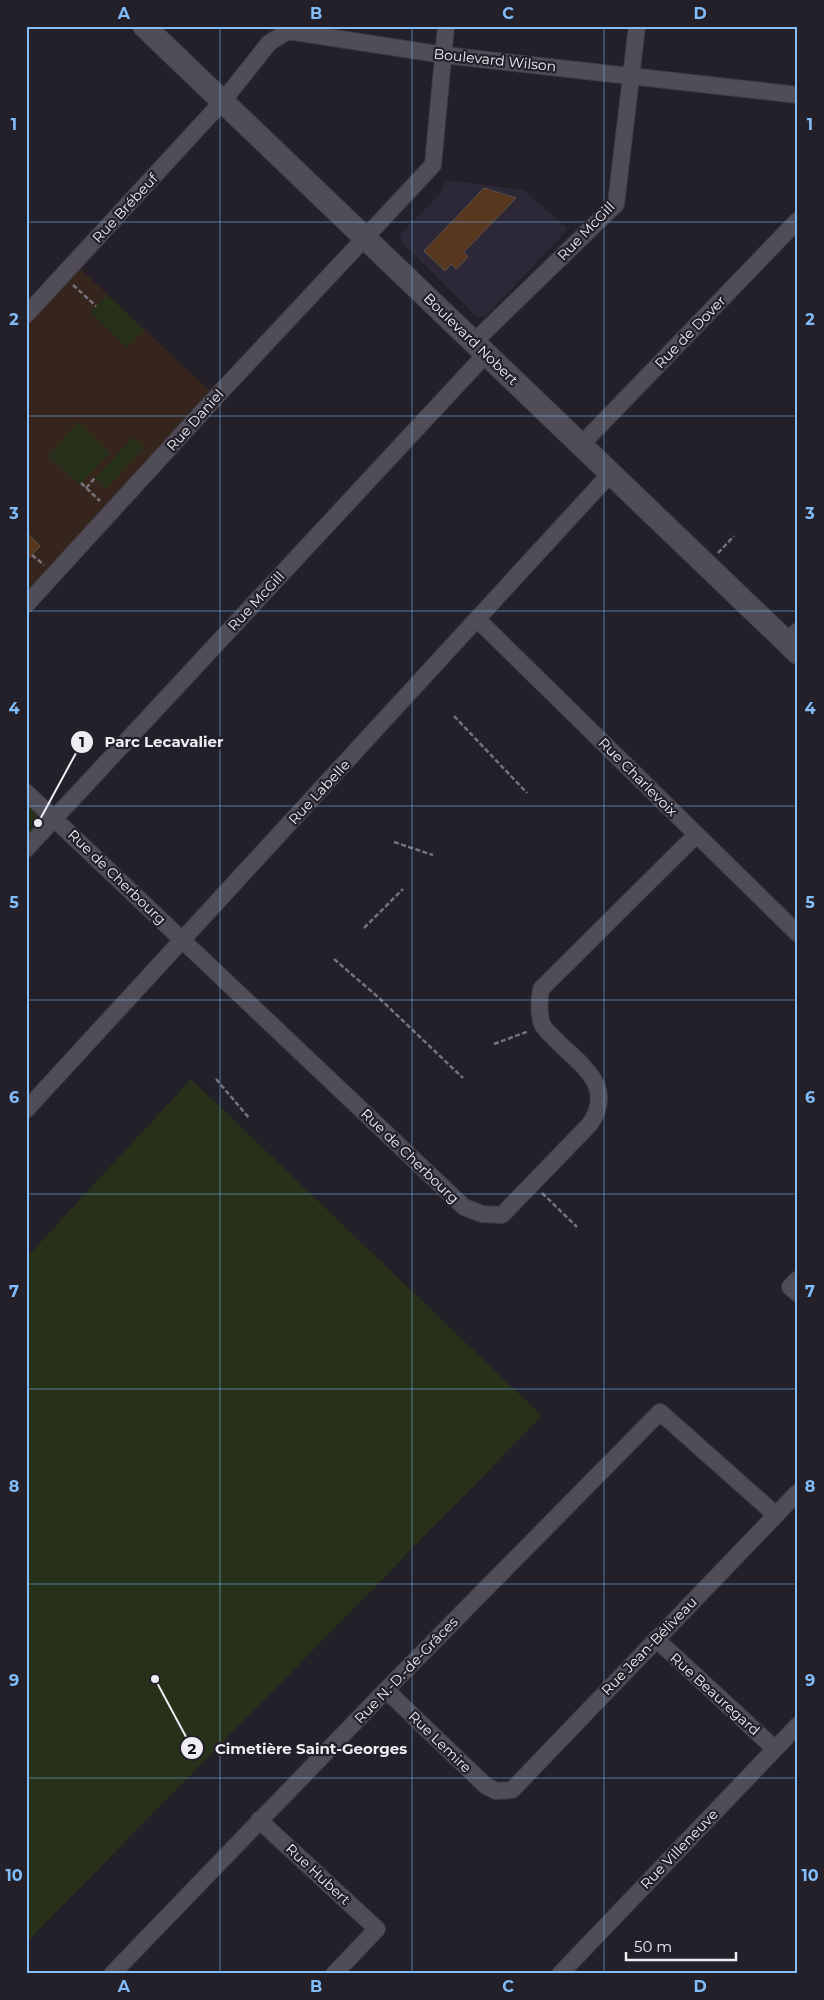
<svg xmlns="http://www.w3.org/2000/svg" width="824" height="2000" viewBox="0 0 824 2000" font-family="Montserrat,sans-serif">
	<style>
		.built { fill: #2d2837 }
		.education { fill: #36251c }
		.green { fill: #273019 }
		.building { fill: #58371f; stroke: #5c514a }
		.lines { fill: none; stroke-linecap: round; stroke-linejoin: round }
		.street-casing { stroke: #3f3c44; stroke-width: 18 }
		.secondary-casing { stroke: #3f3c44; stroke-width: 24 }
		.path { stroke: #76737c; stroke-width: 2.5; stroke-dasharray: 5 2.5; stroke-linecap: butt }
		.street { stroke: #514d58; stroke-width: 16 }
		.secondary { stroke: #514d58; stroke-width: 22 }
		.grid { fill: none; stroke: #81bdfa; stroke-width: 1; stroke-opacity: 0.55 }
		.labels { text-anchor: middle; stroke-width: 4.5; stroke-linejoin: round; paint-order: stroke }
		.street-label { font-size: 14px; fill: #efedf4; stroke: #24202a }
		.leader { fill: none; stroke: #efedf4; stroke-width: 2 }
		.callout-dot { fill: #efedf4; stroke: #24202a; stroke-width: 2 }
		.mark-label { font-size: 15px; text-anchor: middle; font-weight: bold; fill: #111 }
		.callout-label { font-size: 15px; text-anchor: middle; font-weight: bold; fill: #efedf4; stroke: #24202a; stroke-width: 4.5; stroke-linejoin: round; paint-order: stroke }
		.neatline { fill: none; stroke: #81bdfa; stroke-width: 2 }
		.grid-label { font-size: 16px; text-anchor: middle; font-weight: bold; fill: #81bdfa }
	</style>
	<rect width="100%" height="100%" fill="#24202a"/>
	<polygon class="built" points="446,180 524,190 568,229 485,317 477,317 401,242 401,234 441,192"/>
	<polygon class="education" points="74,263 216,397 26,605 26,315"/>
	<g class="green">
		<polygon points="107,295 144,330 126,347 90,312"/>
		<polygon points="79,422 110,453 80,485 48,456"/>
		<polygon points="133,437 145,447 105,489 95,478"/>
		<polygon points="26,792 54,818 26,849"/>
		<polygon points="191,1079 542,1416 26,1943 26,1258"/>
	</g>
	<g class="building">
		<polygon points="484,188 516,198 464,252 468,257 456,269 451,264 445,271 424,251"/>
		<polygon points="26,532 40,546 26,561"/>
	</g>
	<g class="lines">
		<g class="street-casing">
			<g id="street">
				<polyline points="26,315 223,101 269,43 288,31 444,55 798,95"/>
				<polyline points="474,342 616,204 637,26"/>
				<polyline points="581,445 798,220"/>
				<polyline points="26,605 216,397 433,165 446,26"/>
				<polyline points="477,619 798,934"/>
				<polyline points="786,642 798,631"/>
				<path d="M26,792L464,1207L482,1214L502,1215L590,1124C616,1085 580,1065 554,1038C550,1034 544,1029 542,1024C538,1012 539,1001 541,989L696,835"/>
				<polyline points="26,849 486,354"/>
				<polyline points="26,1110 611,473"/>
				<polyline points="798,1279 790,1287 798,1294"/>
				<polyline points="656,1639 775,1749"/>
				<polyline points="386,1690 486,1786 496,1791 512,1790 798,1492"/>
				<polyline points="259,1820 377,1929 334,1974"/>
				<polyline points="112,1974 386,1690 660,1412 776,1515"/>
				<polyline points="560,1974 798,1725"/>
			</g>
		</g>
		<g class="secondary-casing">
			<polyline id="secondary" points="144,26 798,653"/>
		</g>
		<g class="path">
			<polyline points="73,285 96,306"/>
			<polyline points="81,483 100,501"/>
			<polyline points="86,488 95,478"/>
			<polyline points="718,553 734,536"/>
			<polyline points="32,555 44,565"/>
			<polyline points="454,716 527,793"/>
			<polyline points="394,842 433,855"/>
			<polyline points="364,928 403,889"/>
			<polyline points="334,959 378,997 463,1078"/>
			<polyline points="494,1044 529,1031"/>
			<polyline points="216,1079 249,1118"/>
			<polyline points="542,1193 577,1227"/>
		</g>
		<use href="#street" class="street"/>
		<use href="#secondary" class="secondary"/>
	</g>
	<path class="grid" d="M220,26V1974M412,26V1974M604,26V1974M26,222H798M26,416H798M26,611H798M26,806H798M26,1000H798M26,1194H798M26,1389H798M26,1584H798M26,1778H798"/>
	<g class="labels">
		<g class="street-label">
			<text transform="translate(495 60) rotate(6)" y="5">Boulevard Wilson</text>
			<text transform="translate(125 208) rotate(-47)" y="5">Rue Brébeuf</text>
			<text transform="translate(586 231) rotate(-46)" y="5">Rue McGill</text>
			<text transform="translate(690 332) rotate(-46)" y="5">Rue de Dover</text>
			<text transform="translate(471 339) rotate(44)" y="5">Boulevard Nobert</text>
			<text transform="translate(195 420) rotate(-48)" y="5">Rue Daniel</text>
			<text transform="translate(256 601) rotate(-47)" y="5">Rue McGill</text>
			<text transform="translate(638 777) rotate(45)" y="5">Rue Charlevoix</text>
			<text transform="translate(319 792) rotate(-47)" y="5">Rue Labelle</text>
			<text transform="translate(117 877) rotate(44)" y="5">Rue de Cherbourg</text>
			<text transform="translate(410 1156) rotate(44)" y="5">Rue de Cherbourg</text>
			<text transform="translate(649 1646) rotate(-46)" y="5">Rue Jean-Béliveau</text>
			<text transform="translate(406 1670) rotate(-46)" y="5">Rue N.-D.-de-Grâces</text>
			<text transform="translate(715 1694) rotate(42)" y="5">Rue Beauregard</text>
			<text transform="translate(440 1742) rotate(44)" y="5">Rue Lemire</text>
			<text transform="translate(679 1849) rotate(-46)" y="5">Rue Villeneuve</text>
			<text transform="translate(318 1874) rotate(43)" y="5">Rue Hubert</text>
		</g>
	</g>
	<path class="leader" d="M38 823L82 742M155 1679L192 1748"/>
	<g class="callout-dot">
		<circle cx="38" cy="823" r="5"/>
		<circle cx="155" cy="1679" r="5"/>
		<circle cx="82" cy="742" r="12"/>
		<circle cx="192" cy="1748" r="12"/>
	</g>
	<g class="mark-label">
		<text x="82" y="747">1</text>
		<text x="192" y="1754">2</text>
	</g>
	<g class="callout-label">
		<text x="164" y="747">Parc Lecavalier</text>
		<text x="311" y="1754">Cimetière Saint-Georges</text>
	</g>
	<rect width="824" height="2000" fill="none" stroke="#24202a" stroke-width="55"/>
	<path d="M626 1952v8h110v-8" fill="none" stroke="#efedf4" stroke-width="2.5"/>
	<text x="634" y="1952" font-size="15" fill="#efedf4" stroke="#24202a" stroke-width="4" paint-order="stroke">50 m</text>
	<rect x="28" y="28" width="768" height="1944" class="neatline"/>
	<g class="grid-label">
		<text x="124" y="19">A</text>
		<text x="316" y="19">B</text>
		<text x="508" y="19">C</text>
		<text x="700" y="19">D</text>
		<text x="14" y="130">1</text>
		<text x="810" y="130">1</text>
		<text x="14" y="325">2</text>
		<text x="810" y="325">2</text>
		<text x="14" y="519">3</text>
		<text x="810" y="519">3</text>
		<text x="14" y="714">4</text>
		<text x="810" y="714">4</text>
		<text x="14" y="908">5</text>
		<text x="810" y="908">5</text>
		<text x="14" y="1103">6</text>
		<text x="810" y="1103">6</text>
		<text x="14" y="1297">7</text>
		<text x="810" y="1297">7</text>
		<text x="14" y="1492">8</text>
		<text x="810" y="1492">8</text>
		<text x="14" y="1686">9</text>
		<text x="810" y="1686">9</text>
		<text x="14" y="1881">10</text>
		<text x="810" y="1881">10</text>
		<text x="124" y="1992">A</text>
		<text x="316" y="1992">B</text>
		<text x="508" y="1992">C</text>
		<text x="700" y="1992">D</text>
	</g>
</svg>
